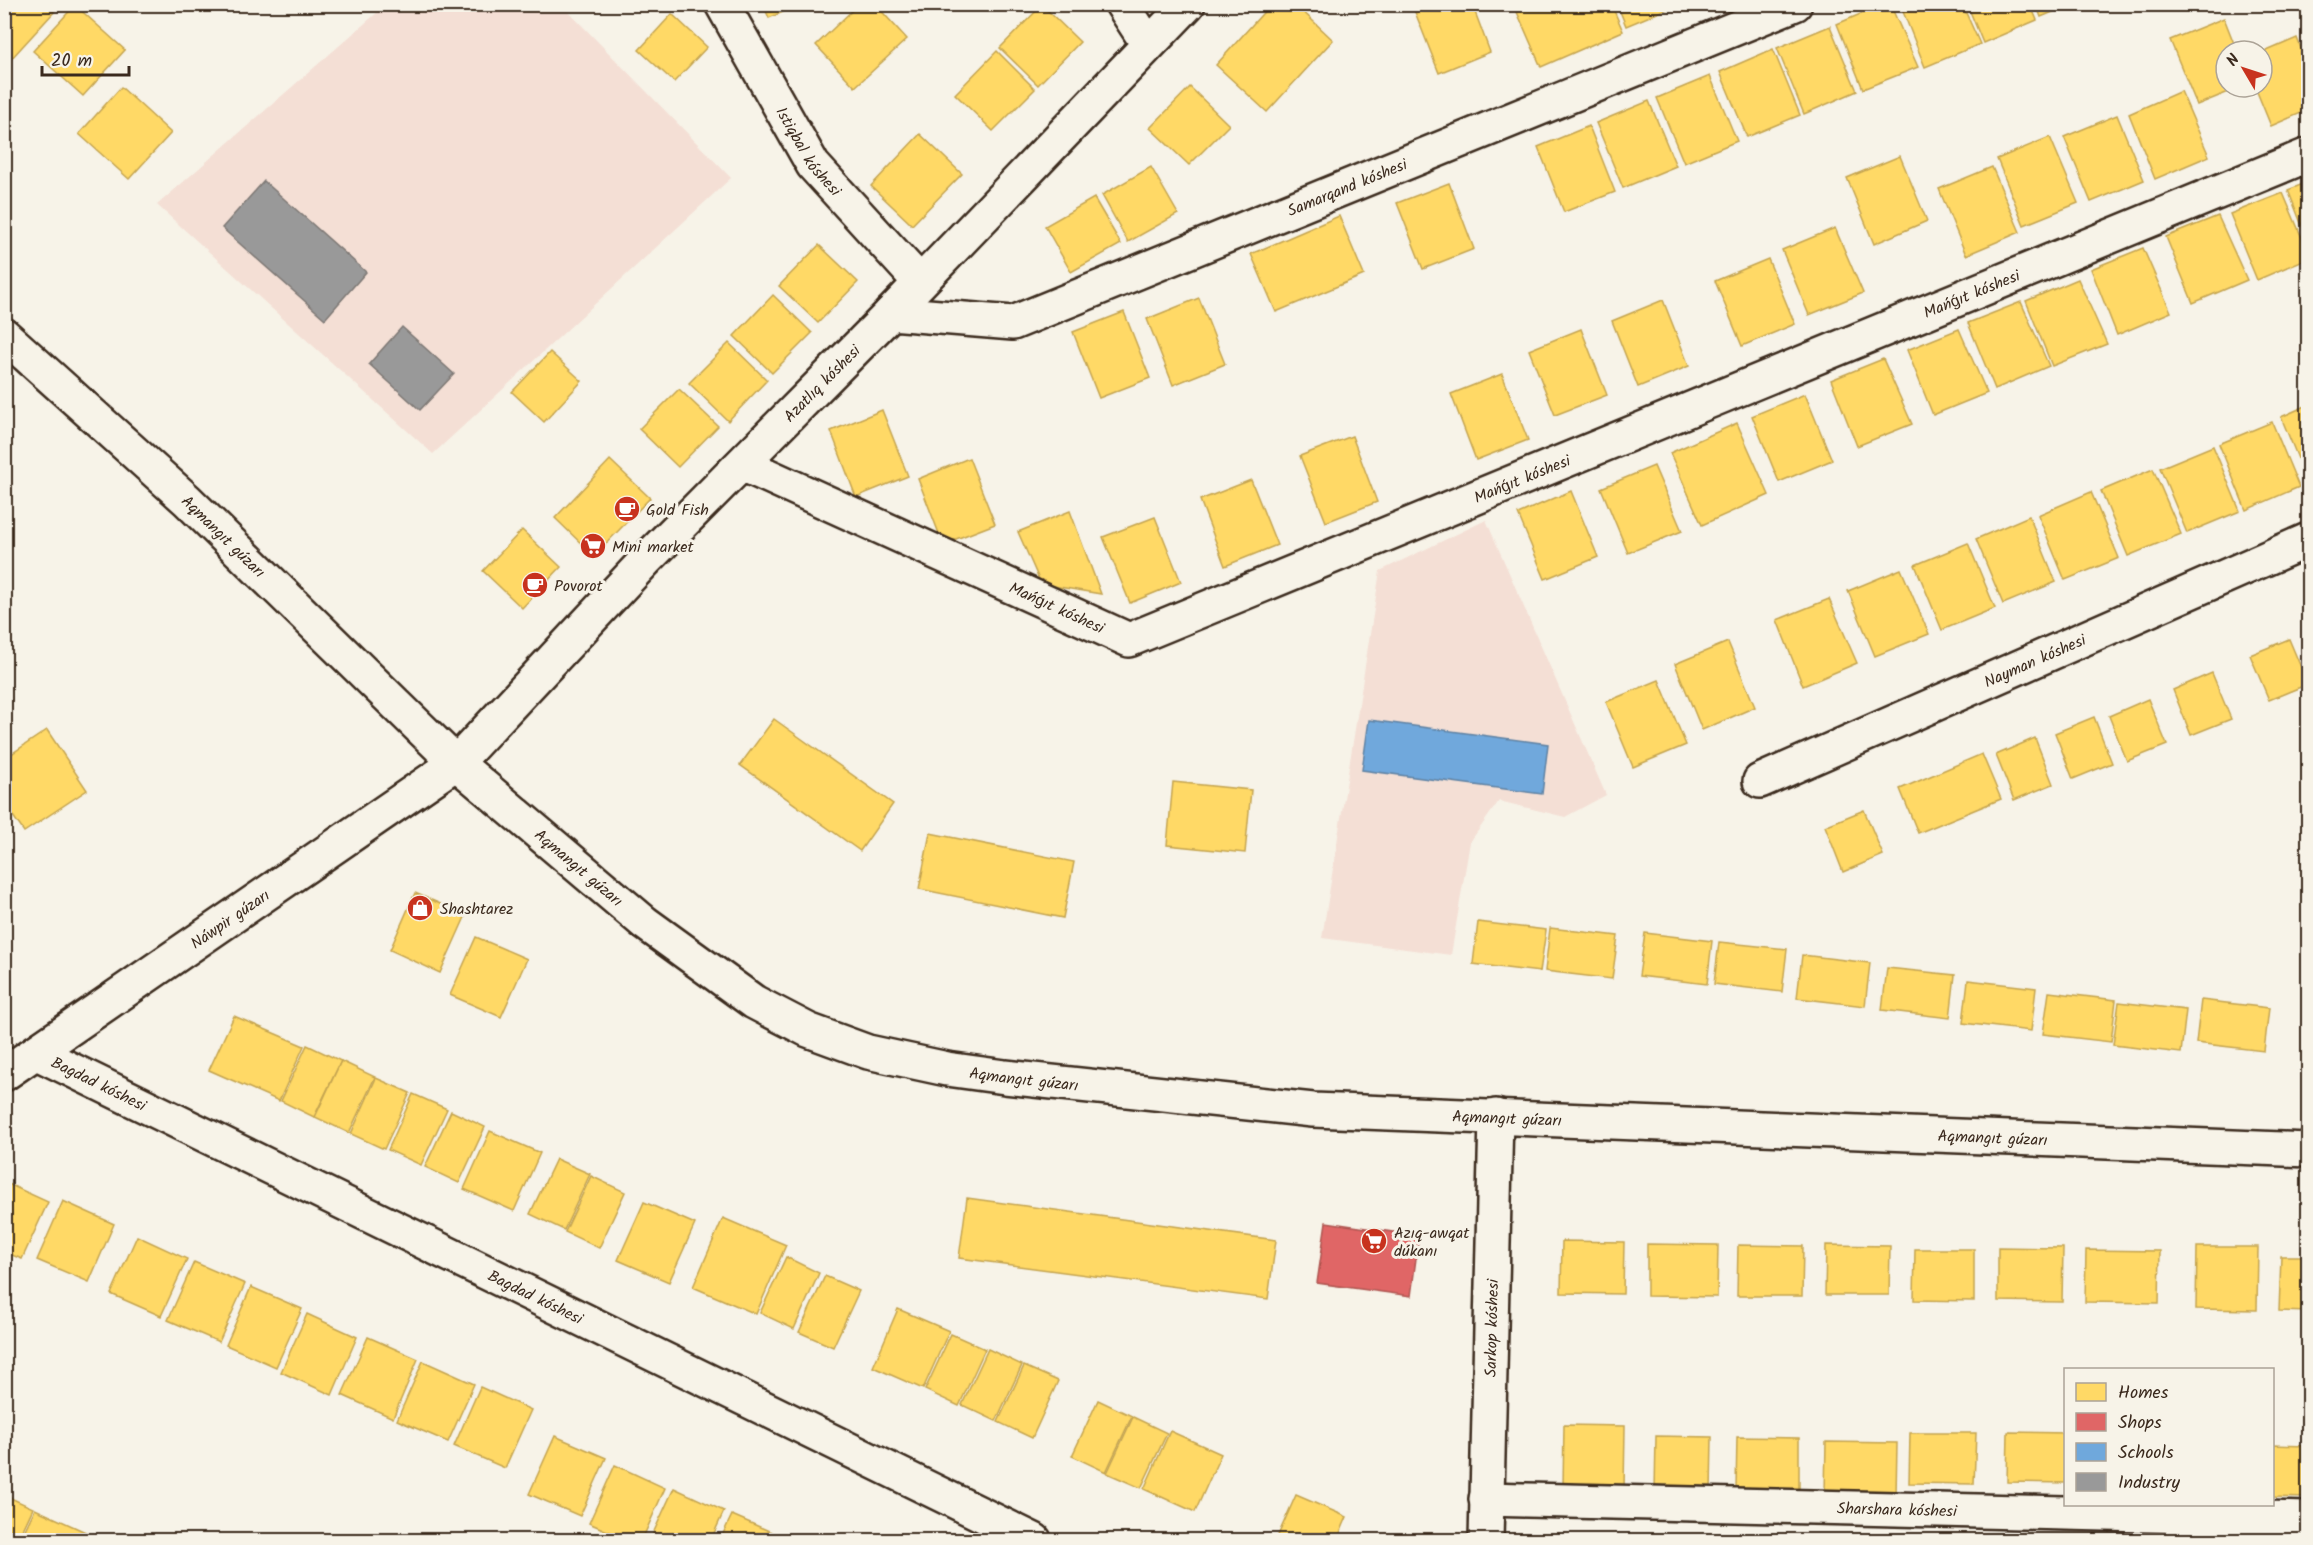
<svg xmlns="http://www.w3.org/2000/svg" width="2313" height="1545" viewBox="0 0 2313 1545" font-family="Kalam,sans-serif">
	<style>
		.built { fill: #f4dfd5 }
		.homes { fill: #ffd966; stroke: #c4a450; stroke-width: 1.5 }
		.shops { fill: #e06666; stroke: #ae5450; stroke-width: 1.5 }
		.schools { fill: #6fa8dc; stroke: #5f82a3; stroke-width: 1.5 }
		.industry { fill: #999; stroke: #7d7874; stroke-width: 1.5 }
		.lines { fill: none; stroke-linecap: round; stroke-linejoin: round }
		.minor-casing { stroke: #3b2a1e; stroke-width: 38 }
		.minor { stroke: #f7f3e8; stroke-width: 33 }
		.labels { text-anchor: middle; stroke-width: 6; stroke-linejoin: round; paint-order: stroke }
		.street-label { font-size: 16px; fill: #3b2a1e; stroke: #f7f3e8 }
		.poi-label { font-size: 16px; fill: #3b2a1e; stroke: #f7f3e8; text-anchor: start }
	</style>
	<rect width="100%" height="100%" fill="#f7f3e8"/>
	<filter id="ink" filterUnits="userSpaceOnUse"><feTurbulence type="fractalNoise" baseFrequency=".0167" numOctaves="2"/><feDisplacementMap in="SourceGraphic" scale="12" xChannelSelector="R" yChannelSelector="G"/><feConvolveMatrix kernelMatrix="1 2 1 2 8 2 1 2 1" color-interpolation-filters="sRGB"/></filter>
	<g filter="url(#ink)">
		<g class="built">
			<polygon points="387,4 562,5 731,178 433,454 157,205"/>
			<polygon points="1486,520 1606,795 1565,817 1499,801 1470,842 1451,955 1322,938 1380,571"/>
		</g>
		<g class="homes">
			<polygon points="4,4 45,4 54,12 11,59 4,53"/>
			<polygon points="763,4 801,4 769,18"/>
			<polygon points="859,4 875,4 907,39 855,87 816,45"/>
			<polygon points="1271,4 1295,4 1333,40 1267,112 1216,65"/>
			<polygon points="1420,4 1472,4 1490,52 1439,73 1413,7"/>
			<polygon points="1611,4 1623,31 1541,67 1514,5"/>
			<polygon points="1617,4 1679,4 1626,26"/>
			<polygon points="1884,4 1890,4 1918,67 1863,89 1837,24"/>
			<polygon points="1900,4 1962,4 1980,44 1925,67"/>
			<polygon points="1967,4 2030,4 2037,20 1983,43"/>
			<polygon points="2036,4 2072,4 2041,17"/>
			<polygon points="75,5 125,50 83,96 33,51"/>
			<polygon points="1042,5 1080,42 1038,85 1000,48"/>
			<polygon points="672,14 707,47 674,82 639,50"/>
			<polygon points="2224,18 2237,51 2226,51 2226,87 2241,87 2197,105 2170,40"/>
			<polygon points="1830,26 1857,91 1804,114 1777,48"/>
			<polygon points="2308,31 2308,51 2302,34"/>
			<polygon points="2297,38 2308,66 2308,110 2271,126 2255,87 2262,87 2262,53"/>
			<polygon points="1773,49 1800,115 1747,137 1720,72"/>
			<polygon points="997,51 1035,89 993,131 955,94"/>
			<polygon points="1710,76 1737,141 1684,163 1657,98"/>
			<polygon points="121,87 171,133 129,179 79,134"/>
			<polygon points="1190,87 1229,125 1189,165 1150,128"/>
			<polygon points="2181,91 2209,156 2155,179 2129,114"/>
			<polygon points="1649,101 1676,166 1623,188 1596,123"/>
			<polygon points="2117,115 2144,180 2091,202 2064,137"/>
			<polygon points="1589,126 1615,192 1564,212 1538,147"/>
			<polygon points="920,134 962,174 912,225 871,186"/>
			<polygon points="2050,137 2078,203 2024,225 1997,159"/>
			<polygon points="1900,156 1927,221 1874,244 1847,178"/>
			<polygon points="1151,167 1178,214 1128,242 1102,195"/>
			<polygon points="1992,167 2020,232 1966,255 1939,189"/>
			<polygon points="2308,182 2308,241 2288,190"/>
			<polygon points="1449,183 1474,249 1423,269 1397,203"/>
			<polygon points="2283,193 2308,252 2308,258 2257,280 2230,214"/>
			<polygon points="1094,198 1121,244 1071,272 1045,226"/>
			<polygon points="1339,216 1364,275 1276,312 1251,254"/>
			<polygon points="2218,216 2247,280 2193,303 2166,237"/>
			<polygon points="1835,228 1863,293 1809,315 1782,250"/>
			<polygon points="819,245 858,282 818,323 779,286"/>
			<polygon points="2143,248 2171,312 2117,335 2091,269"/>
			<polygon points="1768,259 1795,324 1742,346 1715,281"/>
			<polygon points="2078,279 2107,344 2052,366 2026,301"/>
			<polygon points="773,295 812,333 772,373 734,336"/>
			<polygon points="1199,298 1225,364 1173,385 1147,319"/>
			<polygon points="1663,300 1689,366 1638,387 1612,321"/>
			<polygon points="2021,302 2049,366 1995,389 1968,323"/>
			<polygon points="1124,312 1150,378 1099,398 1073,332"/>
			<polygon points="1581,329 1607,395 1555,415 1529,350"/>
			<polygon points="1959,329 1987,393 1933,415 1907,350"/>
			<polygon points="729,343 767,380 728,421 689,383"/>
			<polygon points="550,352 582,381 544,422 512,392"/>
			<polygon points="1883,359 1912,424 1857,446 1831,380"/>
			<polygon points="1502,374 1528,440 1476,460 1451,394"/>
			<polygon points="679,389 718,426 678,467 639,429"/>
			<polygon points="1805,394 1832,460 1779,482 1752,416"/>
			<polygon points="2308,405 2308,483 2281,417"/>
			<polygon points="882,410 908,476 856,497 831,431"/>
			<polygon points="2272,422 2299,487 2246,510 2219,444"/>
			<polygon points="1737,423 1769,495 1702,525 1670,453"/>
			<polygon points="1352,436 1377,502 1326,522 1300,456"/>
			<polygon points="2213,446 2240,511 2187,533 2160,468"/>
			<polygon points="969,458 995,524 943,544 918,479"/>
			<polygon points="610,460 650,498 594,556 555,518"/>
			<polygon points="1654,466 1682,531 1628,553 1601,488"/>
			<polygon points="2153,469 2181,534 2128,556 2101,491"/>
			<polygon points="1251,480 1277,545 1225,566 1200,500"/>
			<polygon points="1571,491 1598,557 1545,579 1518,514"/>
			<polygon points="2091,492 2119,558 2065,580 2038,515"/>
			<polygon points="1070,511 1101,594 1041,584 1018,532"/>
			<polygon points="2029,516 2056,582 2003,604 1976,539"/>
			<polygon points="1155,517 1181,582 1130,603 1103,537"/>
			<polygon points="522,530 561,567 522,608 483,571"/>
			<polygon points="1968,543 1995,608 1942,630 1915,565"/>
			<polygon points="1901,569 1929,634 1875,656 1848,591"/>
			<polygon points="1829,599 1857,663 1803,686 1777,620"/>
			<polygon points="2289,639 2308,684 2269,700 2250,655"/>
			<polygon points="1728,642 1755,707 1702,730 1675,664"/>
			<polygon points="2212,673 2231,719 2191,735 2173,690"/>
			<polygon points="1659,680 1686,745 1633,767 1606,702"/>
			<polygon points="2148,699 2167,745 2127,761 2109,716"/>
			<polygon points="2094,717 2112,763 2073,779 2055,733"/>
			<polygon points="774,719 893,804 860,851 740,765"/>
			<polygon points="47,730 87,790 24,832 4,803 4,759"/>
			<polygon points="2035,738 2053,784 2014,800 1996,755"/>
			<polygon points="1982,754 2001,799 1918,833 1900,789"/>
			<polygon points="1173,782 1251,790 1245,853 1167,845"/>
			<polygon points="1864,810 1883,855 1843,872 1825,826"/>
			<polygon points="930,833 1074,862 1063,918 919,889"/>
			<polygon points="415,893 466,915 440,973 390,950"/>
			<polygon points="1478,922 1546,930 1540,972 1473,964"/>
			<polygon points="1550,928 1618,936 1612,979 1545,971"/>
			<polygon points="1645,933 1712,941 1707,984 1639,976"/>
			<polygon points="476,937 527,959 501,1017 450,995"/>
			<polygon points="1719,942 1787,949 1782,992 1714,984"/>
			<polygon points="1802,955 1870,963 1865,1006 1797,998"/>
			<polygon points="1887,968 1955,975 1950,1018 1882,1010"/>
			<polygon points="1968,980 2036,988 2031,1031 1963,1023"/>
			<polygon points="2049,992 2116,1000 2111,1042 2043,1034"/>
			<polygon points="2201,1000 2269,1008 2264,1051 2196,1043"/>
			<polygon points="2119,1002 2186,1010 2181,1053 2113,1045"/>
			<polygon points="234,1016 304,1046 279,1101 209,1070"/>
			<polygon points="307,1045 341,1061 314,1117 281,1101"/>
			<polygon points="341,1061 375,1077 349,1133 315,1117"/>
			<polygon points="376,1078 410,1093 384,1149 351,1134"/>
			<polygon points="413,1094 447,1109 421,1165 388,1150"/>
			<polygon points="451,1111 485,1127 459,1183 425,1167"/>
			<polygon points="490,1131 540,1153 514,1211 464,1189"/>
			<polygon points="556,1159 590,1174 564,1230 530,1214"/>
			<polygon points="591,1176 625,1192 599,1248 565,1232"/>
			<polygon points="4,1182 48,1202 22,1259 4,1252"/>
			<polygon points="967,1198 1276,1240 1268,1299 959,1258"/>
			<polygon points="63,1201 114,1224 89,1282 37,1260"/>
			<polygon points="644,1202 695,1224 669,1282 618,1260"/>
			<polygon points="723,1218 786,1245 756,1314 693,1287"/>
			<polygon points="137,1236 187,1259 161,1316 111,1294"/>
			<polygon points="1562,1241 1624,1242 1623,1294 1561,1293"/>
			<polygon points="1647,1244 1718,1245 1717,1297 1647,1296"/>
			<polygon points="1738,1245 1803,1246 1802,1296 1737,1296"/>
			<polygon points="1826,1245 1890,1246 1889,1295 1825,1295"/>
			<polygon points="1998,1247 2063,1248 2062,1302 1998,1301"/>
			<polygon points="2197,1247 2258,1247 2257,1310 2196,1309"/>
			<polygon points="1915,1249 1974,1249 1974,1301 1914,1300"/>
			<polygon points="2086,1250 2160,1251 2159,1303 2085,1302"/>
			<polygon points="2281,1256 2308,1256 2308,1312 2279,1311"/>
			<polygon points="786,1257 819,1273 794,1329 760,1313"/>
			<polygon points="194,1262 245,1284 219,1342 168,1320"/>
			<polygon points="825,1276 859,1291 833,1347 799,1332"/>
			<polygon points="251,1287 302,1309 276,1367 226,1345"/>
			<polygon points="898,1309 949,1331 923,1389 873,1367"/>
			<polygon points="307,1314 357,1337 332,1395 281,1372"/>
			<polygon points="951,1334 985,1349 959,1406 925,1390"/>
			<polygon points="368,1337 418,1359 393,1418 342,1395"/>
			<polygon points="988,1349 1022,1365 996,1421 962,1405"/>
			<polygon points="423,1361 474,1384 448,1442 397,1420"/>
			<polygon points="1024,1366 1058,1381 1032,1438 998,1422"/>
			<polygon points="480,1387 531,1410 505,1468 454,1446"/>
			<polygon points="1098,1400 1132,1416 1106,1472 1072,1456"/>
			<polygon points="1133,1417 1167,1433 1141,1488 1107,1473"/>
			<polygon points="1564,1425 1625,1426 1624,1489 1563,1488"/>
			<polygon points="1170,1431 1221,1454 1195,1512 1144,1489"/>
			<polygon points="2008,1432 2066,1433 2066,1483 2007,1482"/>
			<polygon points="1910,1433 1976,1433 1974,1484 1909,1483"/>
			<polygon points="555,1436 606,1458 580,1516 529,1494"/>
			<polygon points="1656,1436 1712,1437 1711,1492 1655,1492"/>
			<polygon points="1737,1437 1799,1438 1799,1490 1736,1489"/>
			<polygon points="1826,1442 1897,1443 1896,1495 1825,1494"/>
			<polygon points="2272,1445 2308,1446 2308,1498 2272,1497"/>
			<polygon points="615,1465 665,1488 642,1540 628,1540 589,1523"/>
			<polygon points="674,1488 724,1511 711,1540 650,1540"/>
			<polygon points="4,1495 33,1508 18,1540 4,1540"/>
			<polygon points="1296,1495 1347,1517 1337,1540 1276,1540"/>
			<polygon points="35,1509 92,1535 90,1540 20,1540"/>
			<polygon points="732,1515 783,1537 782,1540 720,1540"/>
		</g>
		<polygon class="shops" points="1326,1222 1419,1236 1411,1296 1317,1283"/>
		<polygon class="schools" points="1369,720 1548,744 1542,794 1362,770"/>
		<g class="industry">
			<polygon points="264,181 366,272 325,319 222,228"/>
			<polygon points="402,327 454,374 420,410 369,364"/>
		</g>
		<g class="lines">
			<g class="minor-casing">
				<g id="minor">
					<path id="s1" d="M722,4L813,165L919,281"/>
					<polyline points="1122,4 1148,44"/>
					<path id="s2" d="M891,313L1013,323L1795,4"/>
					<path id="s3" d="M4,335L187,500L456,763L645,923L754,1002L808,1030L868,1052L947,1069L1005,1077L1313,1110L2308,1150"/>
					<path id="s4" d="M742,464L1129,640L2308,155"/>
					<path id="s5" d="M1760,781L2308,540"/>
					<path id="s6" d="M37,1053L1034,1540"/>
					<path id="s7" d="M4,1074L456,763L645,561L891,313L1188,4"/>
					<path id="s8" d="M1486,1499L2308,1519"/>
					<path id="s9" d="M1486,1540L1496,1116"/>
				</g>
			</g>
			<use href="#minor" class="minor"/>
		</g>
	</g>
	<defs>
		<g id="cafe-disc" transform="scale(1.35)"><circle r="9.5" fill="#c8321e" stroke="#f7f3e8"/><path d="M-5.5-4.5H6V0H3Q3 3.5 0 3.5H-2.5Q-5.5 3.5-5.5 0ZM3-3.2v2h1.7v-2ZM-6 4.5H4V6H-6Z" fill="#fff"/></g>
		<g id="supermarket-disc" transform="scale(1.35)"><circle r="9.5" fill="#c8321e" stroke="#f7f3e8"/><path d="M-6-5.5h2.5l.6 2H6L4.5 2H-2.5L-4.4-4H-6ZM-1.5 3.2a1.3 1.3 0 1 0 .1 0ZM3 3.2a1.3 1.3 0 1 0 .1 0Z" fill="#fff"/></g>
		<g id="shop-disc" transform="scale(1.35)"><circle r="9.5" fill="#c8321e" stroke="#f7f3e8"/><path d="M-5-2.5h2.3a2.7 3.5 0 0 1 5.4 0H5L5.5 6h-11ZM-1.5-2.5h3a1.5 2.3 0 0 0-3 0Z" fill="#fff"/></g>
	</defs>
	<g fill-rule="evenodd">
		<use href="#cafe-disc" x="627" y="509"/>
		<use href="#supermarket-disc" x="593" y="546"/>
		<use href="#cafe-disc" x="535" y="585"/>
		<use href="#shop-disc" x="420" y="908"/>
		<use href="#supermarket-disc" x="1374" y="1241"/>
	</g>
	<g class="labels">
		<g class="street-label">
			<text dy="6" stroke="none"><textPath href="#s1" startOffset="171">Istiqbal kóshesi</textPath></text>
			<text dy="6" stroke="none"><textPath href="#s2" startOffset="483">Samarqand kóshesi</textPath></text>
			<text dy="6" stroke="none"><textPath href="#s4" startOffset="1336">Mańǵıt kóshesi</textPath></text>
			<text dy="6" stroke="none"><textPath href="#s7" startOffset="1076">Azatlıq kóshesi</textPath></text>
			<text dy="6" stroke="none"><textPath href="#s4" startOffset="850">Mańǵıt kóshesi</textPath></text>
			<text dy="6" stroke="none"><textPath href="#s3" startOffset="298">Aqmangıt gúzarı</textPath></text>
			<text dy="6" stroke="none"><textPath href="#s4" startOffset="346">Mańǵıt kóshesi</textPath></text>
			<text dy="6" stroke="none"><textPath href="#s5" startOffset="300">Nayman kóshesi</textPath></text>
			<text dy="6" stroke="none"><textPath href="#s3" startOffset="784">Aqmangıt gúzarı</textPath></text>
			<text dy="6" stroke="none"><textPath href="#s7" startOffset="274">Náwpir gúzarı</textPath></text>
			<text dy="6" stroke="none"><textPath href="#s3" startOffset="1288">Aqmangıt gúzarı</textPath></text>
			<text dy="6" stroke="none"><textPath href="#s6" startOffset="69">Bagdad kóshesi</textPath></text>
			<text dy="6" stroke="none"><textPath href="#s3" startOffset="1773">Aqmangıt gúzarı</textPath></text>
			<text dy="6" stroke="none"><textPath href="#s3" startOffset="2259">Aqmangıt gúzarı</textPath></text>
			<text dy="6" stroke="none"><textPath href="#s6" startOffset="555">Bagdad kóshesi</textPath></text>
			<text dy="6" stroke="none"><textPath href="#s9" startOffset="212">Sarkop kóshesi</textPath></text>
			<text dy="6" stroke="none"><textPath href="#s8" startOffset="411">Sharshara kóshesi</textPath></text>
		</g>
		<g class="poi-label">
			<text x="646" y="515">Gold Fish</text>
			<text x="612" y="552">Mini market</text>
			<text x="554" y="591">Povorot</text>
			<text x="440" y="914">Shashtarez</text>
			<text x="1394" y="1238">Azıq-awqat<tspan x="1394" dy="18">dúkanı</tspan></text>
		</g>
	</g>
	<rect width="2313" height="1545" fill="none" stroke="#f7f3e8" stroke-width="24"/>
	<rect x="12" y="12" width="2289" height="1521" fill="none" stroke="#3b2a1e" stroke-width="2" filter="url(#ink)"/>
	<rect x="2064" y="1368" width="210" height="138" fill="#f7f3e8" stroke="#aca397" stroke-width="1.5"/>
	<rect x="2076" y="1383" width="30" height="18" fill="#ffd966" stroke="#aca397" stroke-width="1.5"/>
	<text x="2118" y="1398" font-size="18" fill="#3b2a1e">Homes</text>
	<rect x="2076" y="1413" width="30" height="18" fill="#e06666" stroke="#aca397" stroke-width="1.5"/>
	<text x="2118" y="1428" font-size="18" fill="#3b2a1e">Shops</text>
	<rect x="2076" y="1443" width="30" height="18" fill="#6fa8dc" stroke="#aca397" stroke-width="1.5"/>
	<text x="2118" y="1458" font-size="18" fill="#3b2a1e">Schools</text>
	<rect x="2076" y="1473" width="30" height="18" fill="#999999" stroke="#aca397" stroke-width="1.5"/>
	<text x="2118" y="1488" font-size="18" fill="#3b2a1e">Industry</text>
	<g transform="translate(2244 69) rotate(309)"><circle r="28" fill="#f7f3e8" stroke="#aca397" stroke-width="1.5"/>
	<path d="M0-4.5L10 22L0 15L-10 22Z" fill="#c8321e"/>
	<text y="-9" font-size="16" font-weight="bold" text-anchor="middle" fill="#3b2a1e">N</text>
	</g>
	<path d="M42 66v9h87v-9" fill="none" stroke="#3b2a1e" stroke-width="3"/>
	<text x="51" y="66" font-size="18" fill="#3b2a1e" stroke="#f7f3e8" stroke-width="4.5" paint-order="stroke">20 m</text>
</svg>
